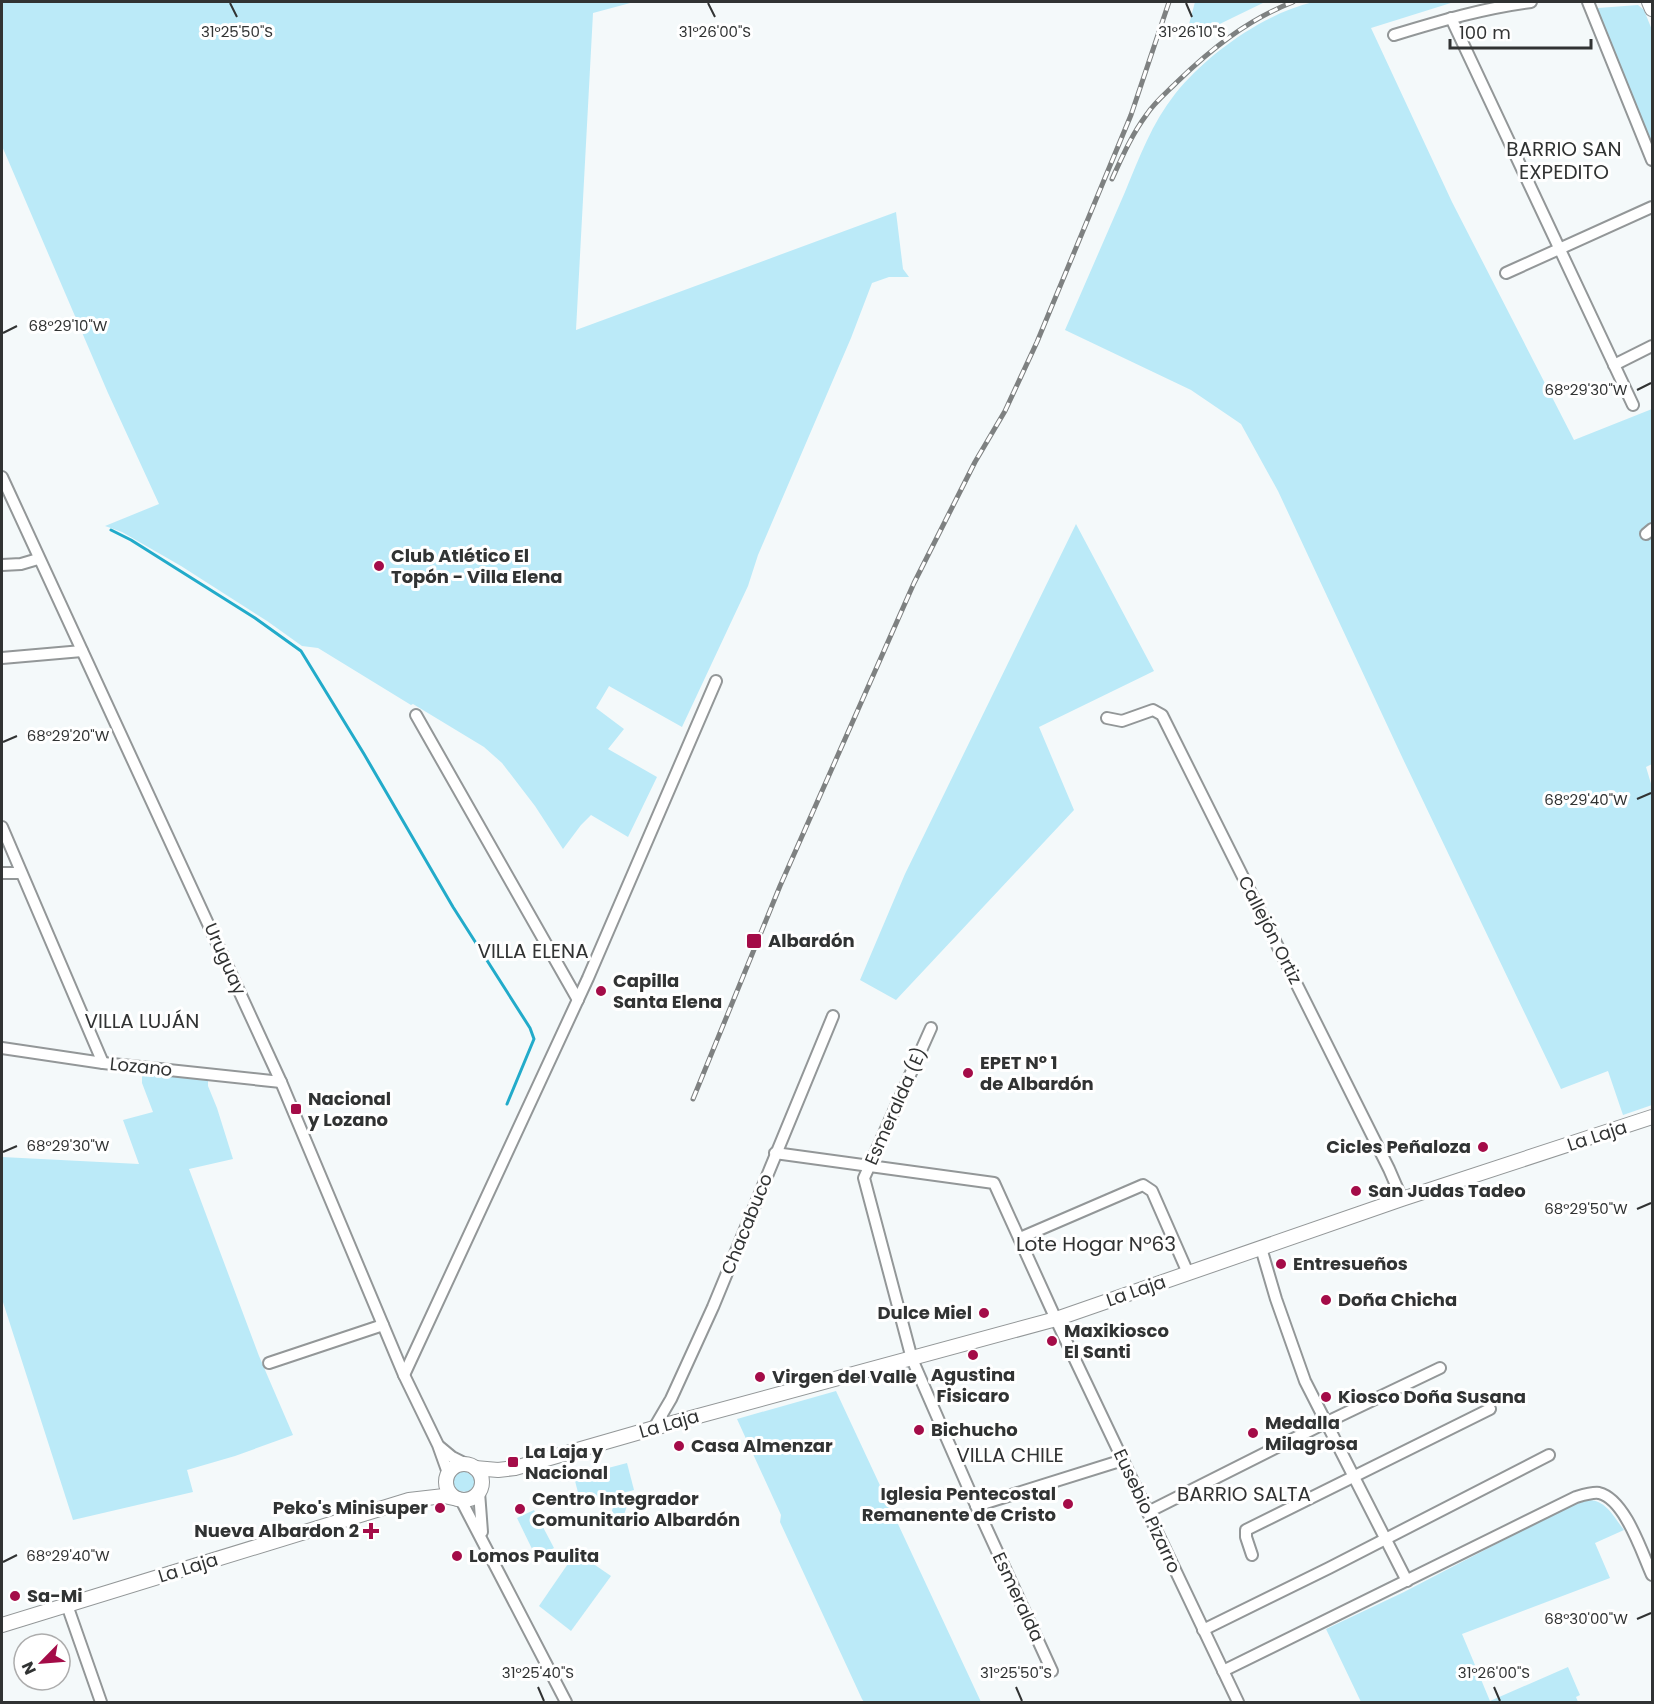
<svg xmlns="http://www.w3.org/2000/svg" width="1654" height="1704" viewBox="0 0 1654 1704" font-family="Poppins,sans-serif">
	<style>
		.green { fill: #bbeaf8 }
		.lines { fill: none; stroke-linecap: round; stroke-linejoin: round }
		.stream { stroke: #22abca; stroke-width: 3 }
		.minor-casing { stroke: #939798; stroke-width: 14 }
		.secondary-casing { stroke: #939798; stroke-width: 16 }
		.minor { stroke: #fff; stroke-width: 10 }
		.secondary { stroke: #fff; stroke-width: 14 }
		.rail-casing { stroke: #7e8181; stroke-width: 5 }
		.rail { stroke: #fff; stroke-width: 3; stroke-dasharray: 9; stroke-linecap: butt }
		.ticks { fill: none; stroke: #313333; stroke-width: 2 }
		.poi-dot { fill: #a40c48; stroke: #fff; stroke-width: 2 }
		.labels { text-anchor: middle; stroke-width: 6; stroke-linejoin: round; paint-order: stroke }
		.poi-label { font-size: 18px; font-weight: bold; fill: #313333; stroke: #fff; text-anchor: start }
		.street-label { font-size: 18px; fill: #313333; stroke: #fff }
		.neighbourhood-label { font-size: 20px; fill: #313333; stroke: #fff }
		.ticks-label { font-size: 15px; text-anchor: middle; fill: #313333; stroke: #fff; stroke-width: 6; stroke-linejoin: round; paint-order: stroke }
	</style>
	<rect width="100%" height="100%" fill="#f4f9fa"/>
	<g class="green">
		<polygon points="2,2 634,2 593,13 576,330 896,212 903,269 909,277 889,277 872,283 851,338 758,555 748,586 682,727 609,686 596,708 624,729 608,749 657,777 628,837 591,815 581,825 563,849 535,806 502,763 484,747 413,704 411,705 318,648 302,646 267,621 181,566 122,532 105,526 159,504 108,393 2,146"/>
		<polygon points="1195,2 1265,2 1197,35 1190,35 1188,28"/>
		<path d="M1313,2H1454L1371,28L1452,202L1574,440L1652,409V764L1646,767L1652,787V1105L1623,1115L1608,1071L1561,1089L1403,759L1278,491L1241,424L1191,390L1065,330C1085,284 1105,238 1125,192C1139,158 1152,123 1175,94C1207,54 1263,14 1313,2Z"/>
		<polygon points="1638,5 1644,10 1652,30 1652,148 1596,12 1598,8"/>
		<polygon points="1076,524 1154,671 1039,727 1074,810 896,1000 860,980 905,874"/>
		<polygon points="142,1071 208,1079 208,1086 217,1108 233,1159 189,1169 259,1356 293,1435 235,1456 187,1470 193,1492 73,1520 2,1299 2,1157 139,1164 123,1120 153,1112 142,1083"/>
		<polygon points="836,1391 981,1702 864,1702 862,1699 780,1522 781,1515 737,1419"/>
		<polygon points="627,1463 634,1490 581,1504 574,1477"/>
		<path d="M459,1470C468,1472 474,1475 476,1484L468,1492L457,1491L449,1483L451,1474Z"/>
		<path d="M1588,1500C1606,1500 1613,1516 1624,1530L1595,1543L1610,1578L1462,1634L1490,1701L1568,1667L1580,1695L1576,1697L1578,1702H1361L1326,1629L1404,1592L1567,1507Z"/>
		<polygon points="615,1502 627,1506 619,1529 607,1525"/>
		<polygon points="534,1510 554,1548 536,1557 517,1518"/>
		<polygon points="576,1552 611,1576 571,1631 539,1606"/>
	</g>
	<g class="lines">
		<polyline class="stream" points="111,530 131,540 255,618 301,651 364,754 453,907 530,1028 534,1039 507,1104"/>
		<g class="minor-casing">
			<g id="minor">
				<polyline points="1588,2 1652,160"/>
				<polyline points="1451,18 1633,405"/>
				<path d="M1394,35C1440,21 1484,8 1531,2"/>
				<polyline points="1506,273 1652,207"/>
				<polyline points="1614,365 1652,346"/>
				<polyline points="2,477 281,1082 404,1375 438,1445 448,1473"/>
				<polyline points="1646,534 1652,529"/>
				<polyline points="2,565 21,564 38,559"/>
				<polyline points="2,658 82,651"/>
				<polyline points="416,715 578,1000"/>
				<polyline points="1107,718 1122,721 1153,710 1162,715 1389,1169 1402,1199"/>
				<polyline points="2,827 103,1063"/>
				<polyline points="2,873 21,873"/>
				<polyline points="931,1028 864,1178 912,1359 974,1501 1052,1671"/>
				<polyline points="2,1048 103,1063 281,1082"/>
				<polyline points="775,1153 994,1183 1059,1326 1238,1702"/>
				<polyline points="1020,1238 1143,1185 1152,1191 1188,1273"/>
				<polyline points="1261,1248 1276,1299 1305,1381 1407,1581"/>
				<polyline points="269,1363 383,1325"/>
				<polyline points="404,1375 588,978 716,681"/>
				<polyline points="654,1428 671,1399 713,1307 833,1016"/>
				<polyline points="440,1447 452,1457 466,1464"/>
				<polyline points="479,1492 482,1532"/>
				<polyline points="461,1500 566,1702"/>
				<polyline points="976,1506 1123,1460"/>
				<polyline points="1148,1512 1325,1423 1440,1368"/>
				<polyline points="1252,1555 1246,1537 1246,1530 1490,1409"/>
				<polyline points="67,1605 101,1702"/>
				<polyline points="1203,1630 1329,1568 1549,1455"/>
				<path d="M1223,1671L1576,1497C1583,1495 1593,1492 1599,1493C1625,1499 1642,1553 1652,1575"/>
			</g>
		</g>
		<g class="secondary-casing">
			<g id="secondary">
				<polyline points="1649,2 1652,9"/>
				<circle cx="464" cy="1482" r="18"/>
				<polyline points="475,1468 498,1470 515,1468 654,1428 1056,1319 1402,1199 1652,1117"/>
				<polyline points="2,1625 409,1500 444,1496 458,1499"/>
			</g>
		</g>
		<use href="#minor" class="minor"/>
		<use href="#secondary" class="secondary"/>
		<g class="rail-casing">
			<g id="rail">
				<path d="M1112,179C1122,157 1132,134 1147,114C1154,103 1166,93 1176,83C1211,49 1247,20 1293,2"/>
				<polyline points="693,1099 780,886 914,583 975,462 1005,411 1037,342 1131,115 1169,2"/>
			</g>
		</g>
		<use href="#rail" class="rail"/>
	</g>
	<path class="ticks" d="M230,3L237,17M708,3L715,17M1186,3L1192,17M3,333L17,326M1637,390L1651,383M3,742L17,736M1637,799L1651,793M3,1152L17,1146M1637,1209L1651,1203M3,1562L17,1555M1637,1619L1651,1613M538,1687L544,1701M1016,1687L1022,1701M1494,1687L1500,1701"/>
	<g class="poi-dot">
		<circle cx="379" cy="566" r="6"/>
		<rect x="746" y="933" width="16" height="16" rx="3"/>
		<circle cx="601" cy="991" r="6"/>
		<circle cx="968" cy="1073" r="6"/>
		<rect x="290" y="1103" width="12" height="12" rx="3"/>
		<circle cx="1483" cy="1147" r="6"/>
		<circle cx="1356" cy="1191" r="6"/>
		<circle cx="1281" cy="1264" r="6"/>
		<circle cx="1326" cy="1300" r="6"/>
		<circle cx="984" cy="1313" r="6"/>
		<circle cx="1052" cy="1341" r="6"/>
		<circle cx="973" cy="1355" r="6"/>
		<circle cx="760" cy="1377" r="6"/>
		<circle cx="1326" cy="1397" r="6"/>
		<circle cx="919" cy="1430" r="6"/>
		<circle cx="1253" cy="1433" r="6"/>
		<circle cx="679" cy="1446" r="6"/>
		<rect x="507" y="1456" width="12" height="12" rx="3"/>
		<circle cx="1068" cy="1504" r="6"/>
		<circle cx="440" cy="1508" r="6"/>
		<circle cx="520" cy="1509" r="6"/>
		<path d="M368 1522h6v6h6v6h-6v6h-6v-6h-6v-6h6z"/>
		<circle cx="457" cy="1556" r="6"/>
		<circle cx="15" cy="1596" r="6"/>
	</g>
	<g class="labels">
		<g class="poi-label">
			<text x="391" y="562">Club Atlético El<tspan x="391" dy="21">Topón - Villa Elena</tspan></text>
			<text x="768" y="947">Albardón</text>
			<text x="613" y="987">Capilla<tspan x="613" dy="21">Santa Elena</tspan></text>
			<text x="980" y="1069">EPET Nº 1<tspan x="980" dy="21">de Albardón</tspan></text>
			<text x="308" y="1105">Nacional<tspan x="308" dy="21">y Lozano</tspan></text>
			<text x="1471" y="1153" text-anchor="end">Cicles Peñaloza</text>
			<text x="1368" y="1197">San Judas Tadeo</text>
			<text x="1293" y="1270">Entresueños</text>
			<text x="1338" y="1306">Doña Chicha</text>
			<text x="972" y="1319" text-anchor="end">Dulce Miel</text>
			<text x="1064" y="1337">Maxikiosco<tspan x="1064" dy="21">El Santi</tspan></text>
			<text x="973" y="1381" text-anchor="middle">Agustina<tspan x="973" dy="21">Fisicaro</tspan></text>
			<text x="772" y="1383">Virgen del Valle</text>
			<text x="1338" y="1403">Kiosco Doña Susana</text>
			<text x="1265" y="1429">Medalla<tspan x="1265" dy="21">Milagrosa</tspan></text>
			<text x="931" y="1436">Bichucho</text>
			<text x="691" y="1452">Casa Almenzar</text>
			<text x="525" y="1458">La Laja y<tspan x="525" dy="21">Nacional</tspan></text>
			<text x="1056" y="1500" text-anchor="end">Iglesia Pentecostal<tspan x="1056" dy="21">Remanente de Cristo</tspan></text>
			<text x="532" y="1505">Centro Integrador<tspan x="532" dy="21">Comunitario Albardón</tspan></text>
			<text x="428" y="1514" text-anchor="end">Peko's Minisuper</text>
			<text x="359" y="1537" text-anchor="end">Nueva Albardon 2</text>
			<text x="469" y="1562">Lomos Paulita</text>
			<text x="27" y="1602">Sa-Mi</text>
		</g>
		<g class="street-label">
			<text transform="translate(1270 930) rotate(63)" y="6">Callejón Ortiz</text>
			<text transform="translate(225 959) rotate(66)" y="6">Uruguay</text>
			<text transform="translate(141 1067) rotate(6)" y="6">Lozano</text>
			<text transform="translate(896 1106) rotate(-66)" y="6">Esmeralda (E)</text>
			<text transform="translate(1597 1136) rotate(-18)" y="6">La Laja</text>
			<text transform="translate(747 1224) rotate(-68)" y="6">Chacabuco</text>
			<text transform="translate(1136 1291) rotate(-19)" y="6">La Laja</text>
			<text transform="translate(669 1424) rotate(-16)" y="6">La Laja</text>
			<text transform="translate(1147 1511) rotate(65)" y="6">Eusebio Pizarro</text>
			<text transform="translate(188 1568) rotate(-17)" y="6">La Laja</text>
			<text transform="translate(1018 1597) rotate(65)" y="6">Esmeralda</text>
		</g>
		<g class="neighbourhood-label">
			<text x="1564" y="156">BARRIO SAN<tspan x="1564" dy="23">EXPEDITO</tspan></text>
			<text x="533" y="958">VILLA ELENA</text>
			<text x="142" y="1028">VILLA LUJÁN</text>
			<text x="1096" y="1251">Lote Hogar Nº63</text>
			<text x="1010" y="1462">VILLA CHILE</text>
			<text x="1244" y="1501">BARRIO SALTA</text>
		</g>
	</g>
	<g class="ticks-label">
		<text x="237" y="37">31°25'50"S</text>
		<text x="715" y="37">31°26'00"S</text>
		<text x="1192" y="37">31°26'10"S</text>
		<text x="68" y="331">68°29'10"W</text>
		<text x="1586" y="395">68°29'30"W</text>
		<text x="68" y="741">68°29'20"W</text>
		<text x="1586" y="805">68°29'40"W</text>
		<text x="68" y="1151">68°29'30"W</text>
		<text x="1586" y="1214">68°29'50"W</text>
		<text x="68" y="1561">68°29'40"W</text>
		<text x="1586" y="1624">68°30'00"W</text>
		<text x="538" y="1678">31°25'40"S</text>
		<text x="1016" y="1678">31°25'50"S</text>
		<text x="1494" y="1678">31°26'00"S</text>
	</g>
	<rect width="1654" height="1704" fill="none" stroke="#313333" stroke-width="6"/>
	<g transform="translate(42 1662) rotate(245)"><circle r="28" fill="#ffffff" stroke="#adadad" stroke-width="1.5"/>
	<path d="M0-4.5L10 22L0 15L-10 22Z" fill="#a40c48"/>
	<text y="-9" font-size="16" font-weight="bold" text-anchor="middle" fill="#313333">N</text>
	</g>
	<path d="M1450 39v9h141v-9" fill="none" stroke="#313333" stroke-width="3"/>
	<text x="1459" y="39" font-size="18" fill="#313333" stroke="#ffffff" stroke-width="4.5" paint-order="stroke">100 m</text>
</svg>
